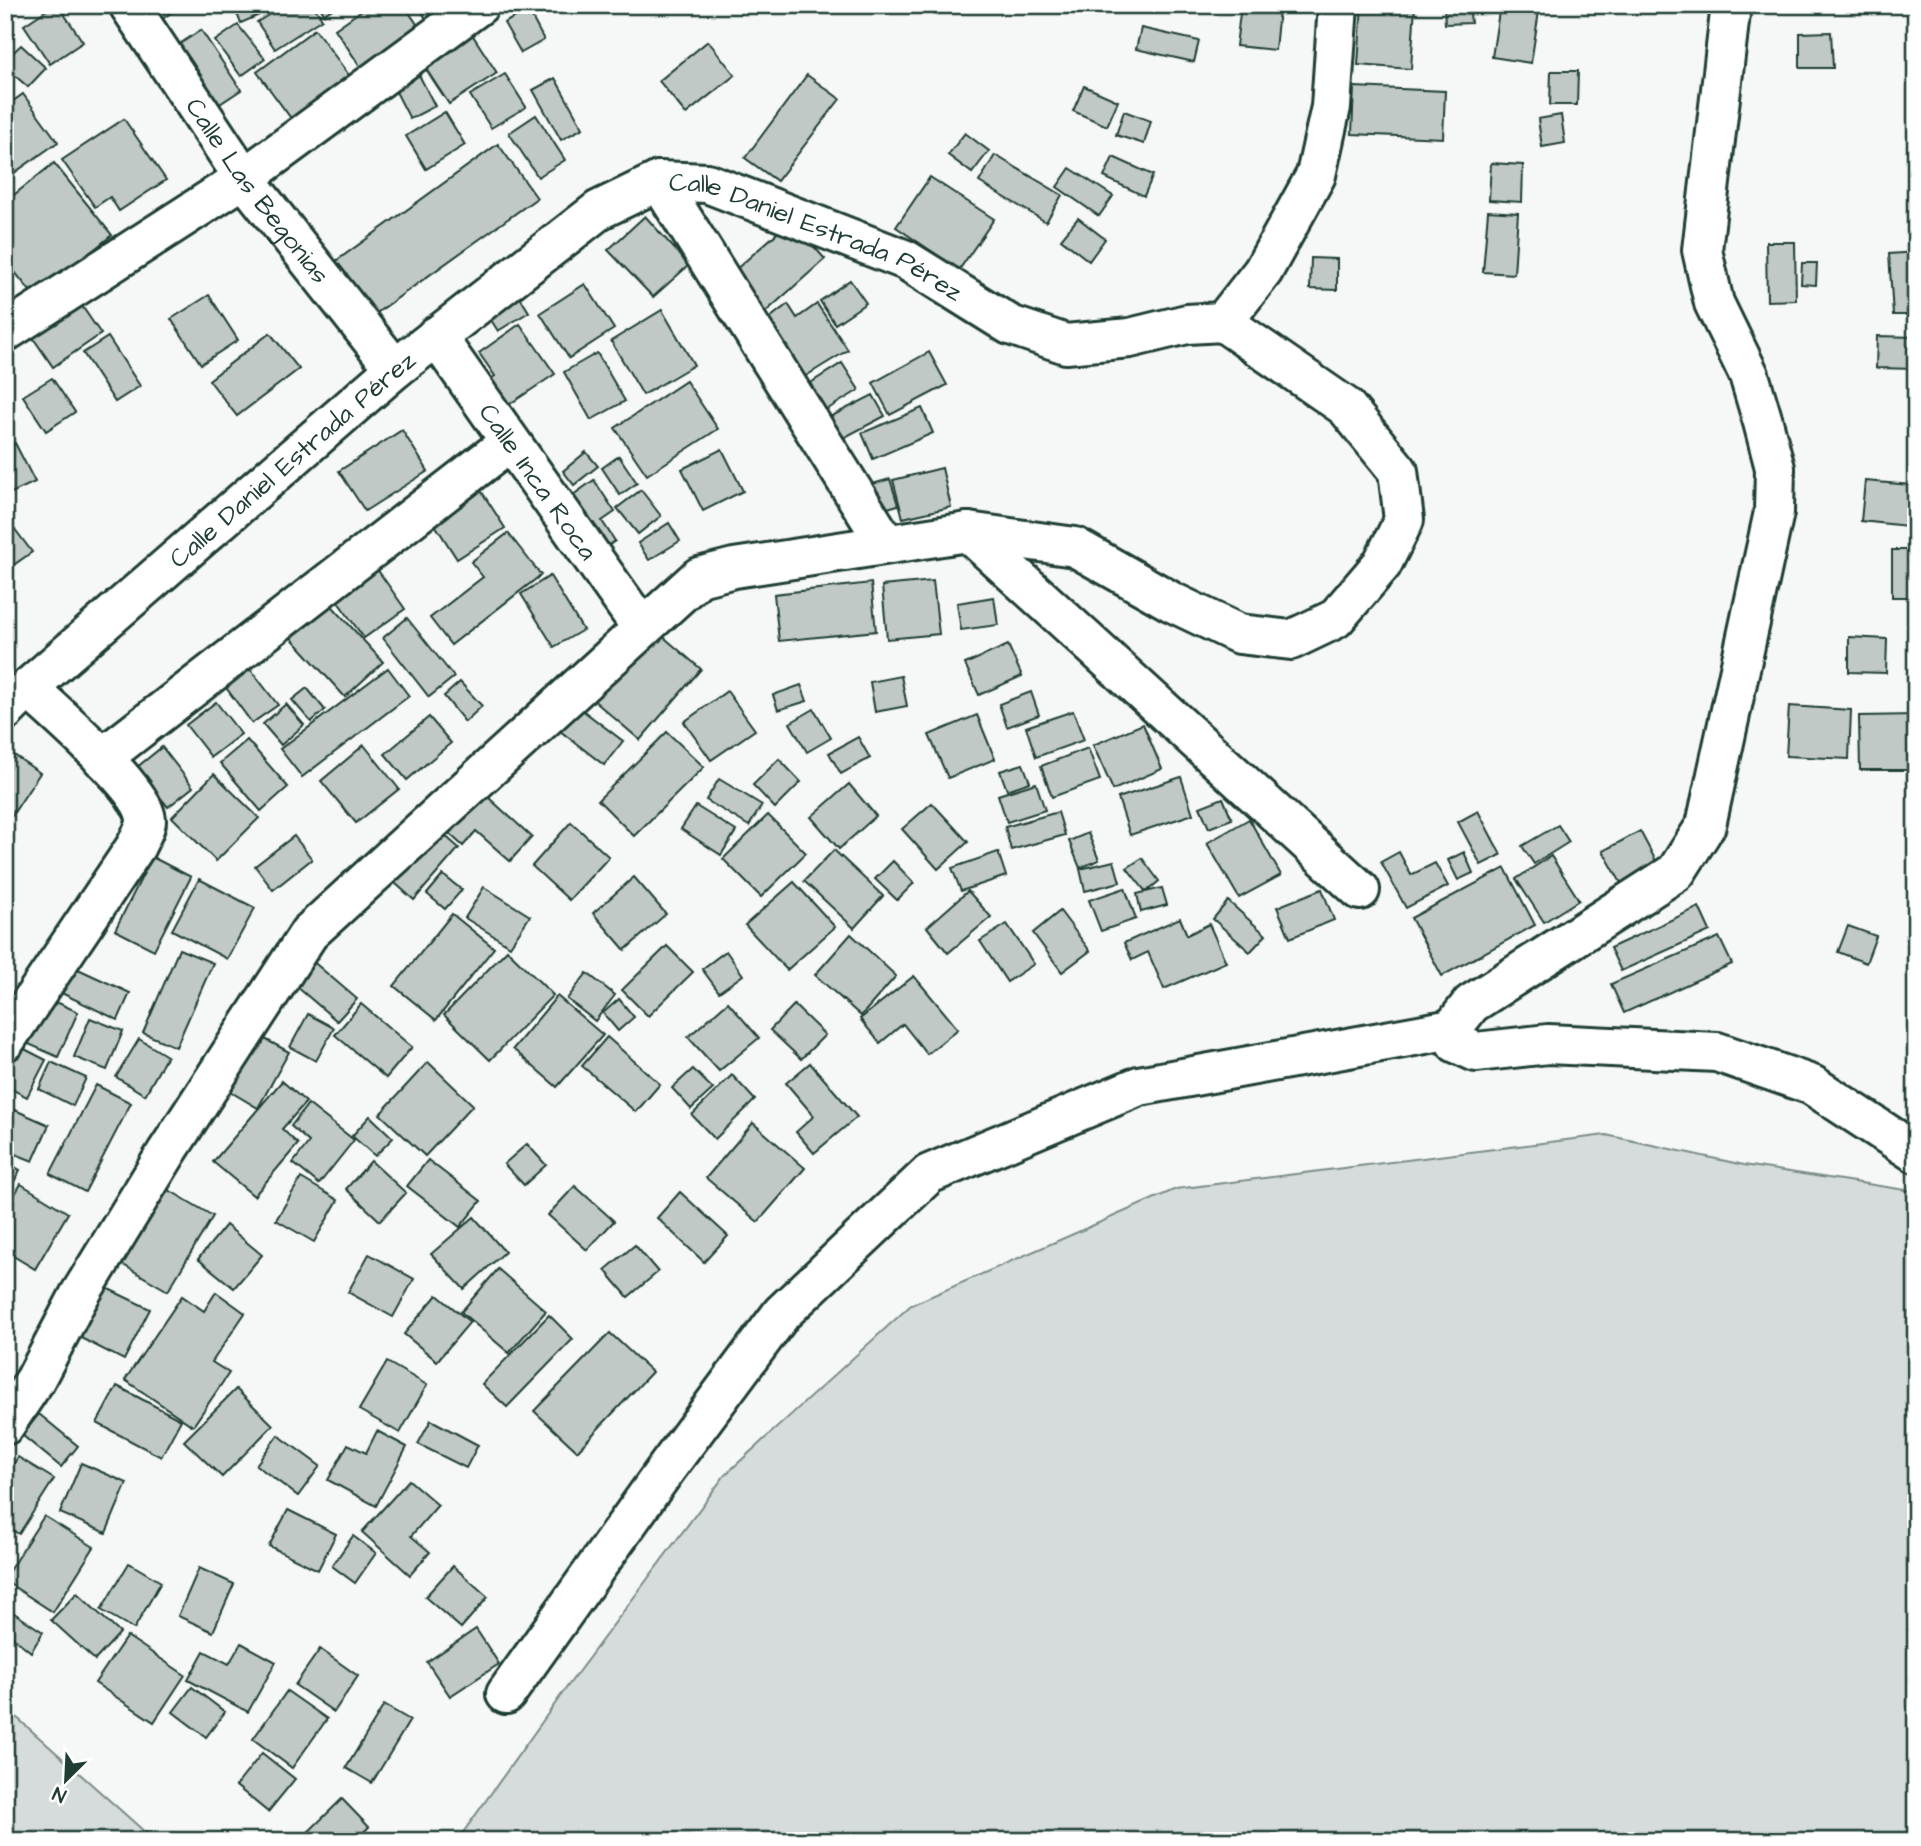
<svg xmlns="http://www.w3.org/2000/svg" width="1921" height="1846" viewBox="0 0 1921 1846" font-family="'Architects Daughter',sans-serif">
	<style>
		.green { fill: #d6dcdb; stroke: #7a8c88; stroke-width: 2 }
		.building { fill: #c0c9c6; stroke: #1f3d34; stroke-width: 2 }
		.lines { fill: none; stroke-linecap: round; stroke-linejoin: round }
		.minor-casing { stroke: #1f3d34; stroke-width: 44 }
		.minor { stroke: #fff; stroke-width: 38 }
		.labels { text-anchor: middle; stroke-width: 6; stroke-linejoin: round; paint-order: stroke }
		.street-label { font-size: 26px; fill: #1f3d34; stroke: #fff }
	</style>
	<rect width="100%" height="100%" fill="#f6f7f7"/>
	<filter id="ink" filterUnits="userSpaceOnUse"><feTurbulence type="fractalNoise" baseFrequency=".0143" numOctaves="2"/><feDisplacementMap in="SourceGraphic" scale="14" xChannelSelector="R" yChannelSelector="G"/><feConvolveMatrix kernelMatrix="1 2 1 2 8 2 1 2 1" color-interpolation-filters="sRGB"/></filter>
	<g filter="url(#ink)">
		<g class="green">
			<polygon points="1606,1135 1744,1165 1912,1191 1916,1196 1916,1841 457,1841 567,1687 725,1475 911,1305 1176,1189"/>
			<polygon points="5,1707 155,1841 5,1841"/>
		</g>
		<g class="building">
			<polygon points="54,5 58,5 83,42 50,64 24,25"/>
			<polygon points="141,5 182,5 155,24"/>
			<polygon points="233,5 263,5 266,12 241,23"/>
			<polygon points="278,5 313,5 322,19 275,49 257,22 280,8"/>
			<polygon points="319,5 339,5 324,14"/>
			<polygon points="369,5 404,5 421,30 362,69 335,29"/>
			<polygon points="418,5 451,5 429,24"/>
			<polygon points="1241,5 1279,9 1275,50 1236,46"/>
			<polygon points="1362,5 1415,5 1411,69 1358,65"/>
			<polygon points="1444,5 1469,5 1471,23 1445,24"/>
			<polygon points="1500,5 1540,5 1531,63 1492,57"/>
			<polygon points="528,10 544,40 521,53 504,23"/>
			<polygon points="238,25 265,59 241,76 215,41"/>
			<polygon points="1141,28 1199,41 1194,62 1136,49"/>
			<polygon points="315,29 351,78 293,121 257,72"/>
			<polygon points="201,30 241,90 206,113 166,53"/>
			<polygon points="470,31 497,73 449,104 422,63"/>
			<polygon points="1831,32 1833,68 1800,68 1800,33"/>
			<polygon points="708,41 735,75 686,114 659,81"/>
			<polygon points="21,45 46,68 28,87 5,67 5,60"/>
			<polygon points="417,71 435,106 410,119 392,84"/>
			<polygon points="1551,71 1578,71 1577,105 1550,105"/>
			<polygon points="505,74 526,107 491,128 470,95"/>
			<polygon points="807,75 840,99 777,181 745,158"/>
			<polygon points="555,78 583,128 561,140 533,90"/>
			<polygon points="5,82 12,93 5,97"/>
			<polygon points="1084,86 1118,101 1107,126 1073,111"/>
			<polygon points="1354,87 1445,91 1443,138 1352,134"/>
			<polygon points="23,94 58,142 14,173 5,161 5,107"/>
			<polygon points="1124,111 1151,121 1144,144 1116,135"/>
			<polygon points="445,112 465,145 426,169 406,136"/>
			<polygon points="536,115 565,160 538,177 509,133"/>
			<polygon points="1561,115 1565,143 1542,147 1538,119"/>
			<polygon points="124,119 166,180 119,211 110,197 95,207 62,160"/>
			<polygon points="965,133 989,151 972,173 948,155"/>
			<polygon points="498,144 537,198 364,322 325,269"/>
			<polygon points="995,155 1062,195 1046,222 979,182"/>
			<polygon points="1113,157 1153,175 1144,196 1104,177"/>
			<polygon points="54,163 112,235 35,297 5,260 5,202"/>
			<polygon points="1491,163 1523,165 1522,202 1489,200"/>
			<polygon points="1070,168 1113,196 1099,216 1057,187"/>
			<polygon points="930,177 994,219 959,270 896,227"/>
			<polygon points="1488,211 1518,213 1514,274 1483,272"/>
			<polygon points="645,216 689,265 653,297 608,250"/>
			<polygon points="1078,218 1105,239 1089,261 1061,239"/>
			<polygon points="791,221 825,259 760,317 726,278"/>
			<polygon points="1766,242 1795,242 1796,300 1767,301"/>
			<polygon points="1916,252 1916,315 1893,315 1889,254"/>
			<polygon points="1311,258 1337,259 1337,290 1310,289"/>
			<polygon points="1802,263 1817,263 1816,285 1801,284"/>
			<polygon points="850,280 866,303 835,324 820,301"/>
			<polygon points="585,284 614,329 569,358 540,313"/>
			<polygon points="515,289 529,312 498,331 484,309"/>
			<polygon points="209,295 238,340 201,364 171,319"/>
			<polygon points="75,296 101,334 53,367 27,329"/>
			<polygon points="788,304 797,318 817,304 848,350 796,382 758,327"/>
			<polygon points="662,310 694,365 643,395 611,341"/>
			<polygon points="520,324 555,374 498,412 480,387 495,376 479,353"/>
			<polygon points="270,333 299,369 237,416 209,380"/>
			<polygon points="1877,336 1916,337 1916,369 1876,368"/>
			<polygon points="108,337 140,386 115,402 83,353"/>
			<polygon points="929,352 947,385 890,415 873,383"/>
			<polygon points="597,353 625,401 591,420 564,372"/>
			<polygon points="842,363 859,390 818,415 801,389"/>
			<polygon points="52,378 75,412 46,431 23,396"/>
			<polygon points="686,381 718,429 647,475 615,428"/>
			<polygon points="873,395 885,416 828,446 816,424"/>
			<polygon points="922,408 933,433 873,459 862,433"/>
			<polygon points="402,430 428,471 365,511 339,471"/>
			<polygon points="15,443 35,482 5,496 5,448"/>
			<polygon points="722,449 743,491 703,511 682,469"/>
			<polygon points="586,452 598,466 574,485 563,471"/>
			<polygon points="619,456 637,483 620,495 602,468"/>
			<polygon points="942,468 951,507 903,518 893,480"/>
			<polygon points="473,478 505,528 457,559 425,509"/>
			<polygon points="890,479 898,505 870,513 862,487"/>
			<polygon points="594,480 615,512 602,521 615,541 596,554 562,503"/>
			<polygon points="1865,481 1911,485 1907,526 1861,521"/>
			<polygon points="641,490 661,516 638,534 617,508"/>
			<polygon points="5,516 32,552 5,571"/>
			<polygon points="669,523 680,541 649,560 638,543"/>
			<polygon points="508,533 541,575 451,645 430,618 483,577 471,562"/>
			<rect x="1892" y="550" width="24" height="47"/>
			<polygon points="370,559 405,609 364,638 328,588"/>
			<polygon points="550,576 583,630 554,647 521,594"/>
			<polygon points="933,581 939,634 887,639 882,586"/>
			<polygon points="871,583 876,631 779,641 774,594"/>
			<polygon points="324,597 383,662 345,697 286,632"/>
			<polygon points="994,597 998,625 961,630 957,603"/>
			<polygon points="407,618 454,677 429,697 383,638"/>
			<polygon points="653,628 701,669 640,740 592,699"/>
			<polygon points="1849,637 1887,639 1886,673 1849,672"/>
			<polygon points="1008,645 1022,676 979,695 965,664"/>
			<polygon points="240,656 278,705 252,723 216,674"/>
			<polygon points="388,668 409,696 302,777 280,749"/>
			<polygon points="901,676 907,706 875,712 870,682"/>
			<polygon points="460,682 482,706 465,722 444,696"/>
			<polygon points="801,685 807,701 778,710 773,695"/>
			<polygon points="307,688 325,710 311,722 292,700"/>
			<polygon points="727,691 755,730 711,760 684,722"/>
			<polygon points="1031,692 1039,715 1007,727 999,704"/>
			<polygon points="216,702 241,734 211,757 186,725"/>
			<polygon points="573,703 623,741 604,765 555,727"/>
			<polygon points="286,704 304,725 281,745 263,724"/>
			<polygon points="1789,706 1851,710 1849,759 1786,756"/>
			<polygon points="814,709 831,738 807,752 790,723"/>
			<polygon points="1073,711 1084,740 1036,757 1026,727"/>
			<polygon points="977,715 995,759 948,778 929,735"/>
			<polygon points="1916,715 1916,770 1860,770 1859,716"/>
			<polygon points="429,717 451,743 407,780 385,754"/>
			<polygon points="1143,724 1162,769 1113,790 1093,745"/>
			<polygon points="667,732 704,767 634,836 598,800"/>
			<polygon points="858,737 870,758 841,774 829,753"/>
			<polygon points="247,740 288,787 261,811 220,763"/>
			<polygon points="364,745 399,789 356,823 321,781"/>
			<polygon points="162,747 193,787 168,807 136,768"/>
			<polygon points="1088,748 1100,780 1052,797 1041,766"/>
			<polygon points="7,750 40,773 9,820 5,818 5,754"/>
			<polygon points="779,759 801,782 775,808 753,785"/>
			<polygon points="1023,764 1030,782 1007,790 1000,771"/>
			<polygon points="214,774 259,818 216,861 172,817"/>
			<polygon points="1181,777 1193,814 1130,835 1118,798"/>
			<polygon points="719,779 762,805 749,826 706,800"/>
			<polygon points="1036,783 1045,810 1007,822 998,795"/>
			<polygon points="849,784 876,816 839,849 811,817"/>
			<polygon points="478,788 532,837 510,861 476,831 463,846 442,827"/>
			<polygon points="1223,798 1232,819 1209,828 1200,807"/>
			<polygon points="932,803 968,842 938,869 902,829"/>
			<polygon points="696,806 736,831 721,855 681,829"/>
			<polygon points="1478,811 1501,855 1481,865 1458,822"/>
			<polygon points="1058,812 1065,835 1011,850 1005,827"/>
			<polygon points="768,815 806,853 761,897 723,859"/>
			<polygon points="1249,819 1281,875 1239,898 1207,843"/>
			<polygon points="571,822 609,857 569,900 532,866"/>
			<polygon points="431,823 459,848 414,900 386,875"/>
			<polygon points="1558,825 1569,842 1534,864 1522,846"/>
			<polygon points="1640,831 1657,863 1621,883 1603,851"/>
			<polygon points="1088,833 1099,860 1080,868 1069,841"/>
			<polygon points="294,836 312,859 273,890 255,866"/>
			<polygon points="834,850 883,896 854,928 804,881"/>
			<polygon points="998,852 1006,876 961,891 952,868"/>
			<polygon points="1399,852 1411,875 1435,863 1448,886 1406,908 1381,862"/>
			<polygon points="1464,852 1473,873 1458,880 1448,860"/>
			<polygon points="1551,856 1579,900 1544,922 1516,879"/>
			<polygon points="152,857 191,877 154,950 115,930"/>
			<polygon points="1142,858 1159,881 1146,892 1127,868"/>
			<polygon points="893,861 914,883 897,900 875,879"/>
			<polygon points="1114,861 1120,882 1085,891 1080,869"/>
			<polygon points="1505,868 1535,925 1442,976 1411,918"/>
			<polygon points="443,875 462,890 445,909 427,894"/>
			<polygon points="634,877 666,914 625,950 593,913"/>
			<polygon points="199,879 255,908 227,959 172,930"/>
			<polygon points="794,882 835,927 787,970 745,925"/>
			<polygon points="484,887 530,916 510,946 465,918"/>
			<polygon points="1125,888 1136,919 1101,931 1089,900"/>
			<polygon points="1162,888 1167,905 1141,912 1137,894"/>
			<polygon points="1322,889 1334,920 1290,938 1277,907"/>
			<polygon points="968,891 991,917 948,953 927,927"/>
			<polygon points="1228,901 1266,935 1250,952 1213,919"/>
			<polygon points="1699,907 1710,931 1621,971 1610,948"/>
			<polygon points="1060,911 1090,951 1062,972 1033,933"/>
			<polygon points="452,914 494,948 436,1020 394,986"/>
			<polygon points="1180,918 1187,935 1209,924 1226,962 1164,989 1148,952 1132,960 1124,943"/>
			<polygon points="1007,924 1034,964 1007,982 980,941"/>
			<polygon points="1848,926 1876,936 1866,963 1838,952"/>
			<polygon points="851,934 896,976 861,1016 815,975"/>
			<polygon points="1719,937 1732,964 1624,1013 1611,984"/>
			<polygon points="667,946 693,972 648,1016 622,990"/>
			<polygon points="179,949 213,963 176,1047 143,1033"/>
			<polygon points="507,950 553,995 490,1060 444,1015"/>
			<polygon points="726,951 743,975 719,992 702,969"/>
			<polygon points="303,953 357,999 337,1021 283,975"/>
			<polygon points="65,963 130,993 118,1020 53,989"/>
			<polygon points="587,973 615,995 595,1021 567,999"/>
			<polygon points="914,976 958,1029 927,1054 903,1024 880,1043 860,1019"/>
			<polygon points="41,995 78,1012 58,1057 22,1041"/>
			<polygon points="557,996 603,1035 557,1087 513,1049"/>
			<polygon points="619,999 634,1017 618,1031 603,1013"/>
			<polygon points="728,1002 759,1038 719,1071 688,1037"/>
			<polygon points="361,1004 412,1047 386,1078 335,1035"/>
			<polygon points="794,1005 825,1035 801,1059 770,1030"/>
			<polygon points="308,1014 334,1028 316,1061 290,1047"/>
			<polygon points="90,1018 123,1031 107,1070 74,1057"/>
			<polygon points="250,1031 289,1052 258,1108 219,1085"/>
			<polygon points="607,1037 660,1084 636,1112 582,1066"/>
			<polygon points="139,1039 167,1056 145,1095 116,1077"/>
			<polygon points="9,1041 46,1060 27,1097 5,1086 5,1048"/>
			<polygon points="51,1062 86,1078 73,1106 39,1089"/>
			<polygon points="428,1062 473,1105 425,1156 380,1114"/>
			<polygon points="810,1063 857,1117 814,1153 796,1132 814,1116 786,1083"/>
			<polygon points="693,1069 713,1089 691,1109 672,1088"/>
			<polygon points="732,1075 755,1100 715,1139 692,1115"/>
			<polygon points="282,1081 306,1102 282,1129 298,1144 254,1196 213,1162"/>
			<polygon points="96,1085 131,1103 85,1192 50,1174"/>
			<polygon points="308,1104 354,1140 319,1184 293,1163 309,1142 291,1126"/>
			<polygon points="15,1110 49,1125 33,1161 5,1150 5,1133"/>
			<polygon points="370,1116 393,1138 375,1156 352,1136"/>
			<polygon points="753,1123 805,1168 758,1222 706,1178"/>
			<polygon points="527,1144 546,1165 524,1185 504,1164"/>
			<polygon points="428,1160 481,1201 460,1227 407,1186"/>
			<polygon points="371,1161 406,1193 380,1221 346,1189"/>
			<polygon points="5,1162 20,1170 5,1200"/>
			<polygon points="301,1178 338,1200 314,1242 276,1220"/>
			<polygon points="157,1183 213,1216 168,1291 113,1259"/>
			<polygon points="21,1184 68,1213 35,1269 5,1251 5,1211"/>
			<polygon points="575,1186 614,1221 587,1250 548,1215"/>
			<polygon points="680,1192 728,1236 704,1262 657,1218"/>
			<polygon points="474,1217 505,1252 464,1289 431,1254"/>
			<polygon points="226,1225 262,1255 234,1288 198,1259"/>
			<polygon points="635,1245 658,1272 628,1297 605,1270"/>
			<polygon points="369,1254 414,1279 393,1317 348,1292"/>
			<polygon points="498,1269 546,1311 509,1353 461,1312"/>
			<polygon points="94,1282 150,1309 124,1360 69,1332"/>
			<polygon points="216,1292 245,1313 212,1362 229,1373 193,1426 125,1380 182,1296 204,1311"/>
			<polygon points="437,1295 470,1322 437,1361 404,1334"/>
			<polygon points="549,1315 573,1339 507,1407 482,1384"/>
			<polygon points="610,1333 652,1372 577,1451 534,1411"/>
			<polygon points="387,1362 427,1385 400,1433 359,1410"/>
			<polygon points="117,1386 181,1420 161,1457 97,1423"/>
			<polygon points="236,1389 273,1425 222,1477 184,1441"/>
			<polygon points="39,1414 78,1446 61,1467 22,1435"/>
			<polygon points="431,1420 478,1445 466,1468 418,1444"/>
			<polygon points="377,1431 407,1447 376,1506 328,1480 348,1444 366,1453"/>
			<polygon points="278,1435 320,1466 298,1496 256,1465"/>
			<polygon points="18,1457 54,1479 19,1534 5,1526 5,1477"/>
			<polygon points="81,1463 127,1483 106,1533 60,1513"/>
			<polygon points="409,1480 438,1505 411,1536 430,1552 410,1575 362,1532"/>
			<polygon points="288,1510 336,1534 318,1570 269,1546"/>
			<polygon points="44,1516 94,1547 53,1612 5,1581 5,1577"/>
			<polygon points="353,1536 376,1553 355,1583 332,1566"/>
			<polygon points="129,1563 161,1582 134,1629 101,1610"/>
			<polygon points="453,1566 488,1597 461,1628 425,1597"/>
			<polygon points="199,1568 234,1584 213,1632 178,1616"/>
			<polygon points="77,1593 120,1633 95,1660 51,1620"/>
			<polygon points="5,1607 43,1632 31,1652 5,1631"/>
			<polygon points="476,1629 499,1664 450,1696 427,1662"/>
			<polygon points="127,1636 185,1675 154,1722 95,1683"/>
			<polygon points="241,1643 276,1662 248,1712 188,1680 204,1651 229,1664"/>
			<polygon points="320,1649 358,1676 334,1712 295,1685"/>
			<polygon points="192,1687 225,1712 206,1737 173,1712"/>
			<polygon points="287,1691 327,1719 292,1768 253,1739"/>
			<polygon points="384,1705 410,1720 372,1783 346,1768"/>
			<polygon points="262,1753 295,1779 268,1812 236,1786"/>
			<polygon points="342,1799 369,1827 354,1841 306,1841 303,1837"/>
		</g>
		<g class="lines">
			<g class="minor-casing">
				<g id="minor">
					<path id="s1" d="M129,5L244,178L395,369"/>
					<polyline points="1731,5 1702,250 1714,303 1749,375 1763,422 1775,468 1774,512 1706,825 1676,872 1471,1004 1452,1029 1456,1043 1476,1052 1548,1044 1717,1052 1812,1085 1916,1153"/>
					<polyline points="659,181 886,544"/>
					<polyline points="1223,322 1263,271 1316,175 1331,107 1338,5"/>
					<polyline points="5,332 244,178 479,5"/>
					<path id="s2" d="M436,336L642,628"/>
					<polyline points="968,532 1360,890"/>
					<path id="s3" d="M5,711L28,688L395,369L599,210L659,181L707,183L906,260L1010,325L1066,344L1130,338L1187,324L1223,322L1346,407L1398,471L1404,520L1382,564L1335,619L1291,640L1239,634L1172,602L1075,547L968,532L734,568L699,577L309,933L167,1152L79,1296L35,1380L5,1425"/>
					<polyline points="102,758 510,442"/>
					<path d="M5,1041L136,846C139,839 146,828 146,821C146,790 53,711 28,688"/>
					<polyline points="506,1694 666,1469 782,1313 929,1174 1139,1086 1452,1029"/>
				</g>
			</g>
			<use href="#minor" class="minor"/>
		</g>
	</g>
	<g class="labels">
		<g class="street-label">
			<text dy="9" stroke="none"><textPath href="#s1" startOffset="226">Calle Las Begonias</textPath></text>
			<text dy="9" stroke="none"><textPath href="#s3" startOffset="1012">Calle Daniel Estrada Pérez</textPath></text>
			<text dy="9" stroke="none"><textPath href="#s3" startOffset="382">Calle Daniel Estrada Pérez</textPath></text>
			<text dy="9" stroke="none"><textPath href="#s2" startOffset="178">Calle Inca Roca</textPath></text>
		</g>
	</g>
	<rect width="1921" height="1846" fill="none" stroke="#fff" stroke-width="28"/>
	<rect x="14" y="14" width="1893" height="1818" fill="none" stroke="#1f3d34" stroke-width="2.5" filter="url(#ink)"/>
	<g transform="translate(66 1780) rotate(204)" stroke="#ffffff" stroke-width="5" paint-order="stroke">
	<path d="M0-5L12 26L0 18L-12 26Z" fill="#1f3d34"/>
	<text y="-10" font-size="19" font-weight="bold" text-anchor="middle" fill="#1f3d34">N</text>
	</g>
</svg>
